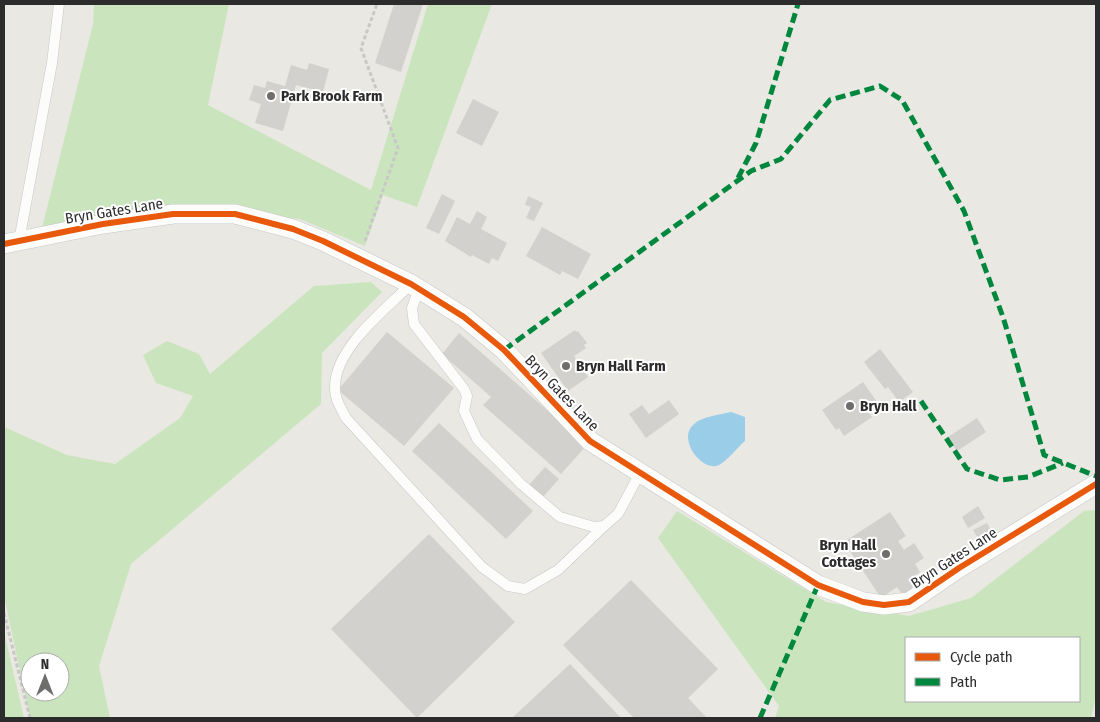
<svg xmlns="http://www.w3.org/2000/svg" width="1100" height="722" viewBox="0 0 1100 722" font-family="'Fira Sans Condensed',sans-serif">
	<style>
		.green { fill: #cae5bd; fill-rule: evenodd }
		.water { fill: #99cde8 }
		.building { fill: #d3d1cd }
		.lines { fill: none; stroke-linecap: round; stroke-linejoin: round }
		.service-casing { stroke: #c7c7c7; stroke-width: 11 }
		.minor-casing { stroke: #c7c7c7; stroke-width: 20 }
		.path { stroke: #c8c8c7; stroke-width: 3; stroke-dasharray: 4 2.5; stroke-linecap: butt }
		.service { stroke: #fcfcfb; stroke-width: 10 }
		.minor { stroke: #fcfcfb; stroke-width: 19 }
		.quiet { stroke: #00873e; stroke-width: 5; stroke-dasharray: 10 5; stroke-linecap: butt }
		.cycleway-casing { stroke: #fff; stroke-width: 9 }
		.cycleway { stroke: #e8590c; stroke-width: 6 }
		.poi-dot { fill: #6e6e6c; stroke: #fff; stroke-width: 2 }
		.labels { text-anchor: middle; stroke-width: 4; stroke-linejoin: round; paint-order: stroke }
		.poi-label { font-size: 15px; font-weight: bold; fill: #2c2c2c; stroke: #fff; text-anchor: start }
		.street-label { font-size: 15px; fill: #2c2c2c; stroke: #fff }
	</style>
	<rect width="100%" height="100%" fill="#eae8e2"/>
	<g class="green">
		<polygon points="94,4 229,4 208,105 371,190 428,4 492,4 417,207 383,195 365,246 300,219 206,211 41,232 93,24"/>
		<path d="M371,282L382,292L322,353L321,404L131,564L99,666L110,718H30L4,596V427L67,455L115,464L180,418L193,396L156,383L143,355L167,341L199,354L210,374L314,286ZM30,662H60V692H30Z"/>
		<path d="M1096,510V695L1091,718H775L779,706L658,538L677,511L826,602L909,616L971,598L1084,511ZM906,638H1079V701H906Z"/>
		<polygon points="4,632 24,718 4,718"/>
	</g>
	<path class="water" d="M731,412L745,417V441C739,446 726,462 719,465C703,473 676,439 694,424C703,416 719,415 731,412Z"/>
	<g class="building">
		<polygon points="394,4 423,4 401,72 375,63"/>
		<polygon points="309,63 329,69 323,92 296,85 283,131 255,123 261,104 249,100 254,85 265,88 267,81 285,86 291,65 307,70"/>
		<polygon points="473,99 499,112 482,146 456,133"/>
		<polygon points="442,194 455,201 439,234 426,228"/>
		<polygon points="528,196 543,203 534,221 526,218 531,207 525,205"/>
		<polygon points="477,211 487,217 481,229 507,243 498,261 492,258 489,264 472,255 471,257 445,241 457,217 470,224"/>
		<polygon points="542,227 591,254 578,279 562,271 560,275 526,256"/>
		<polygon points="575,330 576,332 578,331 587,343 584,345 586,348 574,356 588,377 568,391 541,353"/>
		<polygon points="387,332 454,388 404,446 338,390"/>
		<polygon points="459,333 587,445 561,474 483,405 491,397 442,354"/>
		<polygon points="880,349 913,392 899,402 888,387 885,389 864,362"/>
		<polygon points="863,382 877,402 866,409 872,417 844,436 839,428 836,430 822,410"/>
		<polygon points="669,400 679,414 646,438 629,414 642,405 649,414"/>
		<polygon points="977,418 986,432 957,451 948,437"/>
		<polygon points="439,423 533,511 506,539 412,451"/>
		<polygon points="545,467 559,479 543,497 529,485"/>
		<polygon points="978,506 985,518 968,528 962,517"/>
		<polygon points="890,512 906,536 898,541 904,550 914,543 924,558 915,564 920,572 909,580 914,588 903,595 897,587 881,598 844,542"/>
		<polygon points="987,523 992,532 979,540 973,530"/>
		<polygon points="429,534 515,622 417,718 331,629"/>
		<polygon points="631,580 718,669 688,698 707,718 634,718 563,645"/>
		<polygon points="570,664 621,718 512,718"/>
	</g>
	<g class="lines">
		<g class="service-casing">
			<g id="service">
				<polyline points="19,241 52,63 59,4"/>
				<path d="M411,284C385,310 336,347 335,386C334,398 341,408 346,418L482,567L508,586L525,589L558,570L604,526"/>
				<polyline points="419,289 412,308 414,324 464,389 467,396 464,411 477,439 521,484 560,517 594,527 604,526 618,514 640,473"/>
			</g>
		</g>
		<g class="minor-casing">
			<polyline id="minor" points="4,244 103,224 173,214 235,214 293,229 323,241 411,284 464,317 504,350 590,441 818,585 863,602 884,605 909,602 959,568 1096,484"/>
		</g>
		<g class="path">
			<polyline points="365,241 398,148 361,48 377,4"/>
			<polyline points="4,613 30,718"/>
		</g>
		<use href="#service" class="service"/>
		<use href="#minor" class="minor"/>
		<g class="quiet">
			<polyline points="738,178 756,143 798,4"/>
			<polyline points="504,350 751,171 781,159 830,100 880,86 902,100 964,211 1003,317 1044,455 1096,476"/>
			<polyline points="921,401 967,469 1000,480 1028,477 1063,463"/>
			<polyline points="760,718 818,585"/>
		</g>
		<g class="cycleway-casing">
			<polyline id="cycleway" points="4,244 103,224 173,214 235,214 293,229 323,241 411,284 464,317 504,350 590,441 818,585 863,602 884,605 909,602 959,568 1096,484"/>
		</g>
		<use href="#cycleway" class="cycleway"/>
	</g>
	<g class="poi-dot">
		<circle cx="271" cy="96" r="5"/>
		<circle cx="566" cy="366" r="5"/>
		<circle cx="850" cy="406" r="5"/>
		<circle cx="886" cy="554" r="5"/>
	</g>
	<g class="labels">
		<g class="poi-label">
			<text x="281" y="101">Park Brook Farm</text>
			<text x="576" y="371">Bryn Hall Farm</text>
			<text x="860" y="411">Bryn Hall</text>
			<text x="876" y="550" text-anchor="end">Bryn Hall<tspan x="876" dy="17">Cottages</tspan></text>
		</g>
		<g class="street-label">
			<text transform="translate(114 211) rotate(-9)" y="5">Bryn Gates Lane</text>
			<text transform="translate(562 393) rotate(46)" y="5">Bryn Gates Lane</text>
			<text transform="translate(954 558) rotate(-33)" y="5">Bryn Gates Lane</text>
		</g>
	</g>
	<rect width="1100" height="722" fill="none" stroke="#2c2c2c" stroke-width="10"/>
	<rect x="905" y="637" width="175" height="65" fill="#ffffff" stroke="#ababab"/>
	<rect x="915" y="653" width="25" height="8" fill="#e8590c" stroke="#ababab"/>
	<text x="950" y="662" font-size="15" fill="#2c2c2c">Cycle path</text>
	<rect x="915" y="678" width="25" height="8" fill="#00873e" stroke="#ababab"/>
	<text x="950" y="687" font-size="15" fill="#2c2c2c">Path</text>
	<g transform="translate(45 677)"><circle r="24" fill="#ffffff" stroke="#ababab"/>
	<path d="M0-4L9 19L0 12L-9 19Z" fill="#6e6e6c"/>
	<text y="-8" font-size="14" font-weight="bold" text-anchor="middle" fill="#2c2c2c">N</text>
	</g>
</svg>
